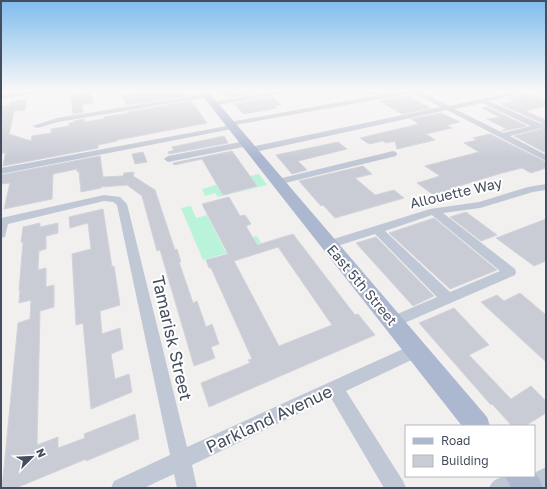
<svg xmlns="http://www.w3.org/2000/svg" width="547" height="489" viewBox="0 0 547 489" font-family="'Golos Text',sans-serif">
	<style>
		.green { fill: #b9f3d9 }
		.building { fill: #caccd5; stroke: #d2d3db; fill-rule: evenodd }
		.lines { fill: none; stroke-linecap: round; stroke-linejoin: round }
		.minor { fill: #c1c8d5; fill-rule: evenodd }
		.major { fill: #acb8d0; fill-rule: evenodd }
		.labels { text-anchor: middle; stroke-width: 4; stroke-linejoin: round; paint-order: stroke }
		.street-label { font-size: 14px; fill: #454e5e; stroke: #fff }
		.near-street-label { font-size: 17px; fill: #454e5e; stroke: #fff }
	</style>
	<rect width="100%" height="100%" fill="#f2efef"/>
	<g class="green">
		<polygon points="259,174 267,185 218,197 215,193 205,196 202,189 216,185 223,195 257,186 250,176"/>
		<polygon points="191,206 196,218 207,215 225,251 250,244 247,238 257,236 261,243 203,260 181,208"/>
	</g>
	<g class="building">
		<polygon points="91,90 93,103 82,105 83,112 73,114 71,96 75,96 75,92"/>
		<polygon points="158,90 183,90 187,96 126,105 123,96"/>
		<polygon points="222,90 264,90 265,91 229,98"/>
		<polygon points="362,90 395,90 370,95"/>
		<polygon points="526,94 546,101 546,106 525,111 546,120 546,153 514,136 541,129 542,123 500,104 515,101 508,98"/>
		<polygon points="408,96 431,108 402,114 380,101"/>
		<polygon points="272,97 281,105 275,106 277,108 244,114 234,104"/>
		<polygon points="27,99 25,110 14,111 9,134 31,141 32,136 51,133 51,129 69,126 69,123 74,122 74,121 84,119 85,122 104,119 104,117 129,113 128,112 191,101 207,123 117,140 117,141 98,145 98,148 3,166 6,150 5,153 1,153 1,106 9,105 10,102"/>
		<polygon points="487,107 527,126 503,131 501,131 507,129 487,119 500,117 482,108"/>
		<polygon points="441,113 460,122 447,125 452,128 426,134 435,140 397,149 395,141 386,143 383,141 369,144 360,138 419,124 411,119"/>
		<polygon points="490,134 546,162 546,168 531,173 522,168 502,173 449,189 456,194 439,199 417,183 440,176 425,166 479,152 464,143 477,140 473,138"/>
		<polygon points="224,136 228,143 169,154 168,152 174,150 172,147"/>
		<polygon points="338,142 347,149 298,161 307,170 292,174 276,155"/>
		<polygon points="232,151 257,186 223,195 202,159 174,165 173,163"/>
		<polygon points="143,152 147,162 135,164 132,154"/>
		<polygon points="100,156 103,177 123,176 124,173 134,172 133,176 155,190 175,250 177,249 181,262 179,262 193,303 197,301 206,327 212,324 219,344 211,347 215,358 194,366 160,250 157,251 142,196 127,185 101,187 101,188 81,192 79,171 77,172 77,169 53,174 52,199 4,209 10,183 1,184 1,175"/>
		<polygon points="363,166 372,174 355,178 375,195 394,190 404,198 335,218 323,205 321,206 299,181"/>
		<path d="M229,197L240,216L245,215L251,224L246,226L257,245L293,234L355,315L358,314L375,335L209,407L201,383L250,363L248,360L252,359L211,268H209L206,260L228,254L202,204ZM278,247L332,325L279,346L234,261Z"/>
		<polygon points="103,209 112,267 114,266 120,305 100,311 102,334 120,328 123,349 111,354 115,379 129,374 132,392 91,409 83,323 76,325 72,254 91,249 88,223 70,228 69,217"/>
		<polygon points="466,212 497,235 481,241 450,217"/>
		<polygon points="434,218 497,270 450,289 389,233"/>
		<polygon points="546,219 546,261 534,266 496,238"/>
		<polygon points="40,223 40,227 58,223 58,233 46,236 46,249 39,251 38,270 46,268 46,287 54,285 54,307 40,311 37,445 58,437 58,448 85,438 84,434 135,414 139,439 86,461 86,459 16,488 2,488 18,323 30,319 31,300 19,303 20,290 19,290 23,242 21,242 23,227"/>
		<polygon points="376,237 434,296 413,306 356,243"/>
		<polygon points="520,293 546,315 546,362 481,302 497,295 504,301"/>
		<polygon points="454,308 489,345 469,355 511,399 531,386 546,401 546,413 525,426 512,426 492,404 491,405 419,323"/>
	</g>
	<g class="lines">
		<g class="minor">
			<polygon points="32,90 52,90 1,99 1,95"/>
			<polygon points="282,90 300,90 213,106 210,104 213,102"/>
			<path d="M406,90H419L449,106L522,90H536L489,101L541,124V128L510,136L546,155V161L447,110L250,153L246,150L250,147L441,107L414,93L235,125V129H232L1,174V168L227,126V122H230ZM482,103L531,126L503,133L455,109Z"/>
			<polygon points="206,94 208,95 208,97 58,122 37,128 33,126 57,118"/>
			<polygon points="245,141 248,142 249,144 248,146 168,162 164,159 168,156"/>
			<polygon points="393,151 396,152 397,154 396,156 277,185 272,182 274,180"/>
			<path d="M546,184V190L533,192L480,208L443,213L515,269L516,272L515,275L393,328L388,326L386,322L388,318L437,297L375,234L328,249L324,248L322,245L324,242L430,209L479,202L528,187ZM432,215L500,271L450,292L385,231Z"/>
			<polygon points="104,195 120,197 127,204 187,447 416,343 422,345 424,350 422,355 346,391 403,481 406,488 384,488 331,398 192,465 197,488 177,488 174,474 144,488 111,488 114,481 170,455 117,205 113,202 104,201 8,224 5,237 1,238 1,218"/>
			<path d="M546,467V488H489C496,471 519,476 534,476V473Z"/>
		</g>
		<g class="major">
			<polygon points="198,90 207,90 487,417 490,426 462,426"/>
			<polygon points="534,473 539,478 543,488 511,488 505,476 534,476"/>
		</g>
	</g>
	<linearGradient id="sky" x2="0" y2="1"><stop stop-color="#7fbced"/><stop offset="0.57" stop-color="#f9f8f8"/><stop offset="1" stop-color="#f9f8f8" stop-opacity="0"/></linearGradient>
	<rect width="547" height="159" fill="url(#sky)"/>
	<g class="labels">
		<g class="street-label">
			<text transform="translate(456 193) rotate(-13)" y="5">Allouette Way</text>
			<text transform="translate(362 285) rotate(50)" y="5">East 5th Street</text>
		</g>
		<g class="near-street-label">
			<text transform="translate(172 338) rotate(77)" y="6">Tamarisk Street</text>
			<text transform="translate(269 419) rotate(-25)" y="6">Parkland Avenue</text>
		</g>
	</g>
	<rect width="547" height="489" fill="none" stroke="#454e5e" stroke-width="4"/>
	<rect x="405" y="425" width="130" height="52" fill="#ffffff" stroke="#b5b8bf"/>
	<rect x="413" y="438" width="20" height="6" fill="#acb8d0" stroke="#b5b8bf"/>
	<text x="441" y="445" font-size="12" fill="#454e5e">Road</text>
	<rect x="413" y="455" width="20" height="12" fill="#caccd5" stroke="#b5b8bf"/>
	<text x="441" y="465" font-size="12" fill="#454e5e">Building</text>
	<g transform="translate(32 457) rotate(66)" stroke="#ffffff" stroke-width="3" paint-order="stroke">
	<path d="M0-3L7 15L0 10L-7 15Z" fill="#454e5e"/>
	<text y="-6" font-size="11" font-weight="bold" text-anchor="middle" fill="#454e5e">N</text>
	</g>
</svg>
